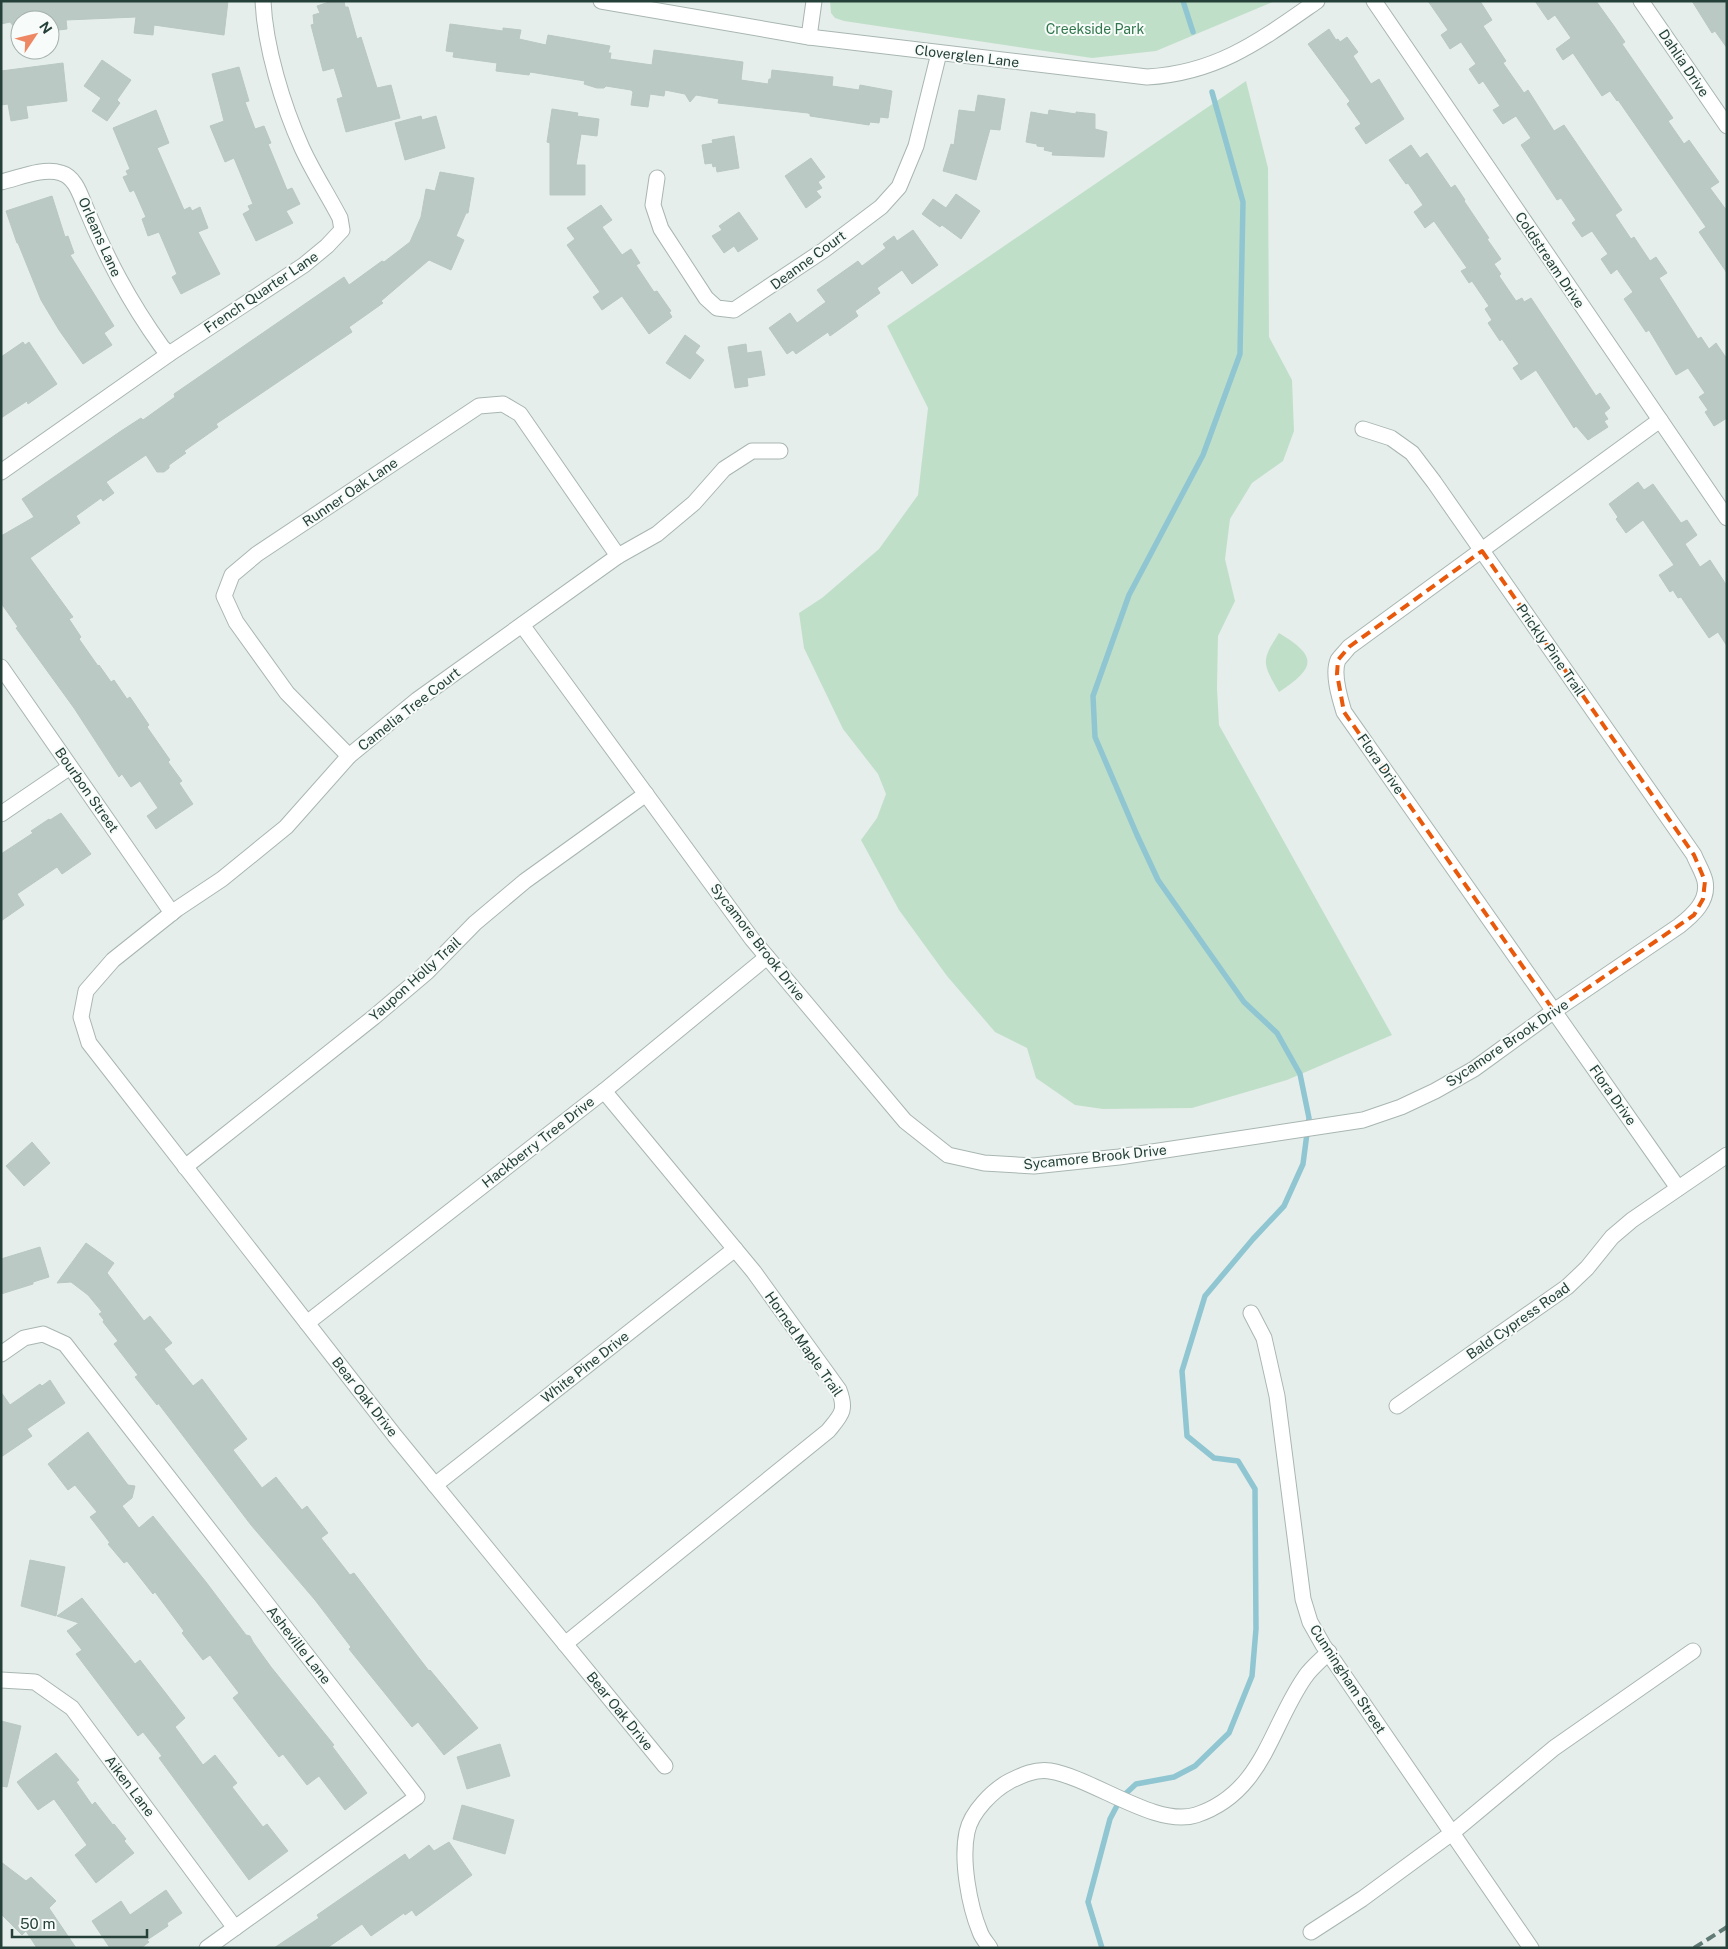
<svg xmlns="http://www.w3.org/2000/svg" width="1728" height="1949" viewBox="0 0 1728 1949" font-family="'Public Sans',sans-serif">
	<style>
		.green { fill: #c0dfc9 }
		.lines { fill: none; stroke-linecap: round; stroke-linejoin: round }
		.stream { stroke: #90c6d1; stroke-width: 5.5 }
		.building { fill: #bbc9c4; stroke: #b8c8c2 }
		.minor-casing { stroke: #a8b6b2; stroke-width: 17 }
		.minor { stroke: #fff; stroke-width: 15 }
		.rail { stroke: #607b75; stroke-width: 4; stroke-dasharray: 10 5; stroke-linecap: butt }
		.marked { fill: none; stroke: #e8590c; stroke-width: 4; stroke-dasharray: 10 6; stroke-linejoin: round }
		.labels { text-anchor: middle; stroke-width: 4; stroke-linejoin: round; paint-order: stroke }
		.park-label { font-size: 14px; fill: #30774c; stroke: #f7fbf9 }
		.street-label { font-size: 14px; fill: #254039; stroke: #f7fbf9 }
	</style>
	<rect width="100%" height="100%" fill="#e6eeeb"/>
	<g class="green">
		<polygon points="830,1 1275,1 1156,51 1092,58 844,21 835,18 831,13"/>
		<polygon points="1246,81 1268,168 1269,337 1292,380 1294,431 1283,461 1252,483 1230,519 1225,559 1235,601 1218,636 1217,688 1219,725 1392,1035 1287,1080 1192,1108 1103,1109 1075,1105 1036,1078 1027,1048 995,1032 947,976 899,910 861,840 877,818 886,794 878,774 843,729 804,648 799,613 822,598 879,549 918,495 928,408 887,326"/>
		<path d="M1279,633C1317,656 1317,667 1279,692C1262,663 1261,661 1279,633Z"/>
	</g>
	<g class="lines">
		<g class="stream">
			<polyline points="1183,1 1193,32"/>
			<polyline points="1102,1948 1088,1902 1110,1819 1121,1798 1136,1784 1174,1777 1195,1766 1229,1733 1252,1676 1256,1629 1255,1489 1238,1461 1214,1458 1187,1436 1182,1371 1205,1296 1253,1239 1284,1206 1303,1164 1309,1118 1300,1074 1277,1033 1244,1002 1158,880 1137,835 1095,737 1093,696 1129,595 1203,455 1240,354 1243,202 1212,92"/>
		</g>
	</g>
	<g class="building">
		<polygon points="1,1 228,1 224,35 154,25 153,35 134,33 136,17 66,20 67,29 50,31 50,20 18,20 15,28 10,22 1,24"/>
		<polygon points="332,1 344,1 345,7 348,7 357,39 361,37 377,88 391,85 400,118 346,132 337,99 343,97 334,68 323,71 311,25 314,24 313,15 320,13 317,6"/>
		<polygon points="1428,1 1480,1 1492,20 1483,26 1506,61 1503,63 1524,93 1528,90 1554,131 1564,125 1622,210 1615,215 1631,239 1634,237 1650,261 1656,257 1667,273 1659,278 1698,339 1701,337 1709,349 1716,343 1727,359 1727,418 1714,426 1705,412 1708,410 1699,397 1705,393 1688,368 1676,375 1649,330 1646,332 1624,299 1633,292 1617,269 1611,274 1601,259 1608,254 1592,231 1582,237 1572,223 1576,220 1561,198 1557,200 1521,145 1531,138 1516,116 1503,124 1493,110 1500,106 1483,81 1479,84 1469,69 1476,64 1461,42 1450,49 1441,35 1448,30"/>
		<polygon points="1535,1 1596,1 1614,26 1625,42 1622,44 1673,118 1668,121 1684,144 1689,140 1719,182 1710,188 1727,211 1727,273 1699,232 1706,227 1618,100 1617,101 1610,91 1602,96 1573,53 1563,60 1556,49 1571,38 1555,15 1548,20"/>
		<polygon points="1692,1 1727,1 1727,48 1715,31 1712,33"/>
		<polygon points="450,24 503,31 503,28 521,30 519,39 546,45 548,35 610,46 608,53 611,53 610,59 652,65 654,50 743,62 741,80 768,84 769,79 771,79 772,70 833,77 832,86 859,90 860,85 892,91 888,118 880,117 879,123 870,122 869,125 810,116 810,114 808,113 718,103 719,99 696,95 690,102 685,94 665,90 664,96 650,94 648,107 631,105 633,92 631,90 606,86 604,88 597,88 584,84 585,81 530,72 529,75 496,71 497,63 453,57 454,52 446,51"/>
		<polygon points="1329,29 1336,40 1338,39 1340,42 1347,37 1358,52 1353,56 1371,84 1379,79 1404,119 1366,144 1355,128 1361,124 1347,104 1350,101 1308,44"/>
		<polygon points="102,60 131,80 117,100 120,103 107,121 92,111 101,98 84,86"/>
		<polygon points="63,63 67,101 26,106 28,118 11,121 8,104 1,105 1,71"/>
		<polygon points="239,67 249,101 245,102 255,129 264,126 271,143 268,144 287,190 292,188 300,204 286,211 293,223 256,241 243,214 250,210 248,206 253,204 234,158 225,162 210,126 224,121 212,74"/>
		<polygon points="978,95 1005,99 1000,130 990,129 976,180 943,171 951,144 954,145 959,110 975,112"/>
		<polygon points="552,109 578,113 577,116 599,119 597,136 581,134 576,165 585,165 585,195 550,195 550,143 547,142"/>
		<polygon points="156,110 169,143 157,148 184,210 190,207 192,211 200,207 208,228 198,232 220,274 181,294 172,277 177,274 159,232 148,236 142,219 146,217 134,190 130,192 123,177 128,175 126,171 130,169 113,128"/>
		<polygon points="1049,110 1076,114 1076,112 1095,114 1095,129 1107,132 1104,157 1052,155 1053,152 1044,150 1045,147 1037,146 1037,144 1026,142 1031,112 1048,115"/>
		<polygon points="421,116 422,120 436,116 445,148 405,160 395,123"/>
		<polygon points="734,136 739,168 717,172 716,166 713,167 712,163 705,164 702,145 713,143 712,140"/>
		<polygon points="1411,145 1420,158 1427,153 1451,188 1455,185 1465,200 1464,201 1489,238 1487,239 1501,259 1494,264 1501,274 1499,276 1516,301 1522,298 1524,302 1531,298 1596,396 1600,393 1610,408 1604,413 1608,419 1604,421 1608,427 1588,440 1576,426 1574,428 1536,370 1521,380 1513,368 1519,364 1502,339 1500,341 1488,323 1492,320 1485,309 1489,306 1472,281 1469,283 1461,271 1467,268 1434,221 1425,228 1414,212 1423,205 1408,183 1406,184 1389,160"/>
		<polygon points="811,158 825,177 818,182 822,188 816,191 821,197 806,208 785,176"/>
		<polygon points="440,172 474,178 468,213 466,213 456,236 464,240 451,270 429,260 381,301 383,303 349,327 352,332 216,424 218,427 184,451 186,453 169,465 169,468 164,472 157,472 146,455 106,482 114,493 103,501 101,498 76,516 80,523 30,558 73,617 69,619 81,637 79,639 98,666 99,665 111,682 114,680 127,699 130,697 149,725 147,727 170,760 168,762 182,781 179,783 193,804 156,829 147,816 158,808 140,781 131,787 122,774 119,777 74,708 16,628 18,627 1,603 1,536 34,517 22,499 121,431 141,418 143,420 175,397 174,394 344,277 349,285 382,261 384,262 410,242 421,217 426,189 435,191"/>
		<polygon points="956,194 980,211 961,239 942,225 940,227 922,214 933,199 946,208"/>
		<polygon points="52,196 65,237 68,236 74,253 70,255 114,326 104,333 112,345 83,364 59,330 41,300 18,243 17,243 6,211"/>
		<polygon points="601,205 612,220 602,227 622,255 631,249 640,263 636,265 654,292 657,291 671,311 669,312 672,317 649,334 622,296 602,310 593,297 600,292 567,245 575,239 567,228"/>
		<polygon points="739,212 758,239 738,252 734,246 724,253 712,236 722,230 719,226"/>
		<polygon points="913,230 938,265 912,284 902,270 877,288 880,293 855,311 858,316 830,336 828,332 796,354 793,350 787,354 769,328 790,313 797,323 826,302 817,290 858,261 862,266 886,248 883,244 894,236 897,241"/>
		<polygon points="685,335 700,346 695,353 704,360 690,379 666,363"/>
		<polygon points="23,342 25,345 29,342 57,384 28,404 27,401 1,418 1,357"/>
		<polygon points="746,344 747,353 761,351 765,375 747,378 748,386 735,388 728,347"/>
		<polygon points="1638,482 1644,490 1653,484 1681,523 1687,520 1697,535 1685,544 1700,567 1710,560 1727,586 1727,646 1718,632 1709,638 1681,597 1678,598 1673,590 1670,592 1659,575 1674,565 1643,520 1626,533 1616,519 1618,517 1609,504"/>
		<polygon points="61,813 91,854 62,874 57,867 17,894 24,905 1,921 1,854 33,833 31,831 49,819 50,820"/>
		<polygon points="32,1142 50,1163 24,1186 6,1166"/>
		<polygon points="86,1243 114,1263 107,1273 144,1321 150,1316 172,1343 164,1349 193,1386 202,1379 247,1439 233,1450 262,1488 276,1477 302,1510 307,1506 328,1533 321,1538 350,1575 354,1573 429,1671 430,1670 478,1728 444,1755 418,1722 412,1727 349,1649 351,1647 315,1600 251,1525 158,1403 157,1405 135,1377 138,1375 114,1344 118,1341 103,1322 104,1320 99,1314 102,1312 88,1295 71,1282 57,1283"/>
		<polygon points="40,1247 49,1277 33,1282 33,1284 1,1294 1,1259"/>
		<polygon points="50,1380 65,1403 27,1429 32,1436 1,1457 1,1392 10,1405 40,1384 42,1386"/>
		<polygon points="88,1432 128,1485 135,1486 132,1498 122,1506 139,1528 153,1516 206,1582 246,1635 250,1636 253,1642 271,1667 334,1745 332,1746 367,1793 345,1810 319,1776 307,1785 283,1754 279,1757 233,1698 239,1693 210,1655 203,1660 182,1633 184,1631 155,1592 153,1594 127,1561 124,1563 108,1544 110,1543 104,1535 90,1517 97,1512 75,1485 68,1490 48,1464"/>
		<polygon points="30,1560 65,1567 56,1616 21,1606"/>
		<polygon points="82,1598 135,1664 140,1660 185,1718 175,1727 203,1765 215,1755 237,1783 232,1787 263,1827 267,1824 288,1851 249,1880 159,1758 162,1756 143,1732 138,1736 76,1654 82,1650 67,1631 79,1623 57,1616"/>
		<polygon points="1,1721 21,1726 7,1787 1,1786"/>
		<polygon points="500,1744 510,1776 467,1789 457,1757"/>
		<polygon points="56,1753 79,1780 76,1782 92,1805 95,1802 113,1825 114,1824 126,1839 124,1841 134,1853 96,1883 75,1855 87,1845 54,1799 38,1810 17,1782"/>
		<polygon points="462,1805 514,1820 505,1854 453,1839"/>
		<polygon points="449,1842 472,1875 416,1916 412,1910 405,1915 404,1913 371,1936 362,1924 327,1948 274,1948 319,1918 317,1915 405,1854 409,1860 429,1845 434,1851"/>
		<polygon points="1,1862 26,1881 31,1877 56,1901 49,1908 76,1948 37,1948 26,1931 22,1935 1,1914"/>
		<polygon points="166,1890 182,1913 167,1923 168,1926 147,1940 149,1942 141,1948 110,1948 92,1921 121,1901 130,1915"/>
	</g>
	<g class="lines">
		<g class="minor-casing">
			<g id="minor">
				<path d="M601,1L809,37L1147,77C1218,73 1261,40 1317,1"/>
				<polyline points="1374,1 1727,518"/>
				<polyline points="1641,1 1727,126"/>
				<polyline points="809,37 814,1"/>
				<polyline points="657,178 653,205 661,229 706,298 717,308 734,310 824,250 881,207 899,187 916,146 939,53"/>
				<path d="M1,182C19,178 43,167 61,173C75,177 80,194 85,206C107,259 129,301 162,347L169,354"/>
				<path d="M1660,420L1349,647C1346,651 1341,656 1338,660C1332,674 1340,699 1344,712L1678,1188"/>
				<path d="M1,472L169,354L304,265L327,246L342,230L340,218C328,195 313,172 302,148C283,106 265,47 263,1"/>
				<path d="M522,625L752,939L905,1121L948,1155L984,1163L1034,1166L1119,1157L1363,1120L1401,1107L1435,1091L1474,1069L1554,1011L1679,926C1693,915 1709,901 1705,881C1703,872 1697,863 1694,855L1434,482L1412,453L1391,438L1363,429"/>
				<polyline points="1,667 172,913"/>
				<polyline points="349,756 287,693 236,622 224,596 232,575 257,554 479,406 503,404 520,414 618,556"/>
				<polyline points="1,814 70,767"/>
				<polyline points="185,1167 374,1017 427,972 475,923 525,881 646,794"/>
				<polyline points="1251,1313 1264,1338 1277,1396 1303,1599 1310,1622 1323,1645 1531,1948"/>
				<polyline points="307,1323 604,1091 767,957"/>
				<polyline points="1,1354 24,1338 43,1334 65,1344 417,1797 207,1948"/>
				<polyline points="1397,1406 1567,1287 1587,1268 1612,1237 1632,1220 1727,1155"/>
				<polyline points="435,1485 735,1249"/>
				<path d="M565,1644L828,1431C841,1415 847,1411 839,1390L754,1272L604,1091"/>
				<polyline points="1,1680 35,1682 72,1708 235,1928"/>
				<polyline points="665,1766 395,1436 89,1043 81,1017 86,991 113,960 177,909 222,879 286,827 349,756 417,700 618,556 657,534 694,503 724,469 752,451 780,451"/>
				<polyline points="1311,1932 1362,1899 1452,1833 1554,1748 1693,1651"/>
				<path d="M990,1948C987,1943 982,1938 980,1932C969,1905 961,1860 967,1832C971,1812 993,1790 1010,1781C1022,1775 1035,1769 1050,1771C1093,1778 1156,1828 1196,1815C1263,1793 1270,1727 1305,1677C1311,1668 1321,1660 1329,1652"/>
			</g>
		</g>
		<use href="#minor" class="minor"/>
		<polyline class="rail" points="1694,1948 1727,1927"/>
	</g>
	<path class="marked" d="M1482,551L1694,855L1705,881L1703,899L1694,915L1554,1011L1344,712L1337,674L1338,660L1349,647Z"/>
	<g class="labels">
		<g class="park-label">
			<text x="1095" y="34">Creekside Park</text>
		</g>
		<g class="street-label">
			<text transform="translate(967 56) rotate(7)" y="5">Cloverglen Lane</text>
			<text transform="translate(1684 63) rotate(56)" y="5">Dahlia Drive</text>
			<text transform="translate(100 237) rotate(66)" y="5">Orleans Lane</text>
			<text transform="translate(808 260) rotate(-36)" y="5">Deanne Court</text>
			<text transform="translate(1550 260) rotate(56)" y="5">Coldstream Drive</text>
			<text transform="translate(261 292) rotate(-34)" y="5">French Quarter Lane</text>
			<text transform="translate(350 492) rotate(-34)" y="5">Runner Oak Lane</text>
			<text transform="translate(1551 650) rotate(55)" y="5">Prickly Pine Trail</text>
			<text transform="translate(409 709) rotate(-38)" y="5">Camelia Tree Court</text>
			<text transform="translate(1381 764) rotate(55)" y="5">Flora Drive</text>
			<text transform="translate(87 790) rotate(55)" y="5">Bourbon Street</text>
			<text transform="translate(758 942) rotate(52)" y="5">Sycamore Brook Drive</text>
			<text transform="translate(415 979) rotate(-42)" y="5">Yaupon Holly Trail</text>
			<text transform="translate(1507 1043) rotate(-34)" y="5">Sycamore Brook Drive</text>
			<text transform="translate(1613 1095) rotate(55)" y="5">Flora Drive</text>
			<text transform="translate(538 1142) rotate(-38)" y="5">Hackberry Tree Drive</text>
			<text transform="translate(1095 1157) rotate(-6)" y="5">Sycamore Brook Drive</text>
			<text transform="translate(1518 1321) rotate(-35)" y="5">Bald Cypress Road</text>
			<text transform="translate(804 1344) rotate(55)" y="5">Horned Maple Trail</text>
			<text transform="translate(585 1367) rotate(-38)" y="5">White Pine Drive</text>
			<text transform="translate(365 1397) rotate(52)" y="5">Bear Oak Drive</text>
			<text transform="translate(299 1645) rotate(52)" y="5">Asheville Lane</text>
			<text transform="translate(1348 1679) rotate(57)" y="5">Cunningham Street</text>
			<text transform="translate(620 1711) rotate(51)" y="5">Bear Oak Drive</text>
			<text transform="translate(130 1786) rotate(53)" y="5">Aiken Lane</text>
		</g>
	</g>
	<rect width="1728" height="1949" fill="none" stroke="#254039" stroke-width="5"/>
	<g transform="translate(35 35) rotate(55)"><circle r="24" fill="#f7fbf9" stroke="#a3b0ac"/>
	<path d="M0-4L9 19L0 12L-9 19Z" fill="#ee8864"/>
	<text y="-8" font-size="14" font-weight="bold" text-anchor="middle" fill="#254039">N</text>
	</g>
	<path d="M12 1929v8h135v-8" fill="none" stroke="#254039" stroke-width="2.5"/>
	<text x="20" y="1929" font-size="15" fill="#254039" stroke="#f7fbf9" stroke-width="4" paint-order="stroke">50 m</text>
</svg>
